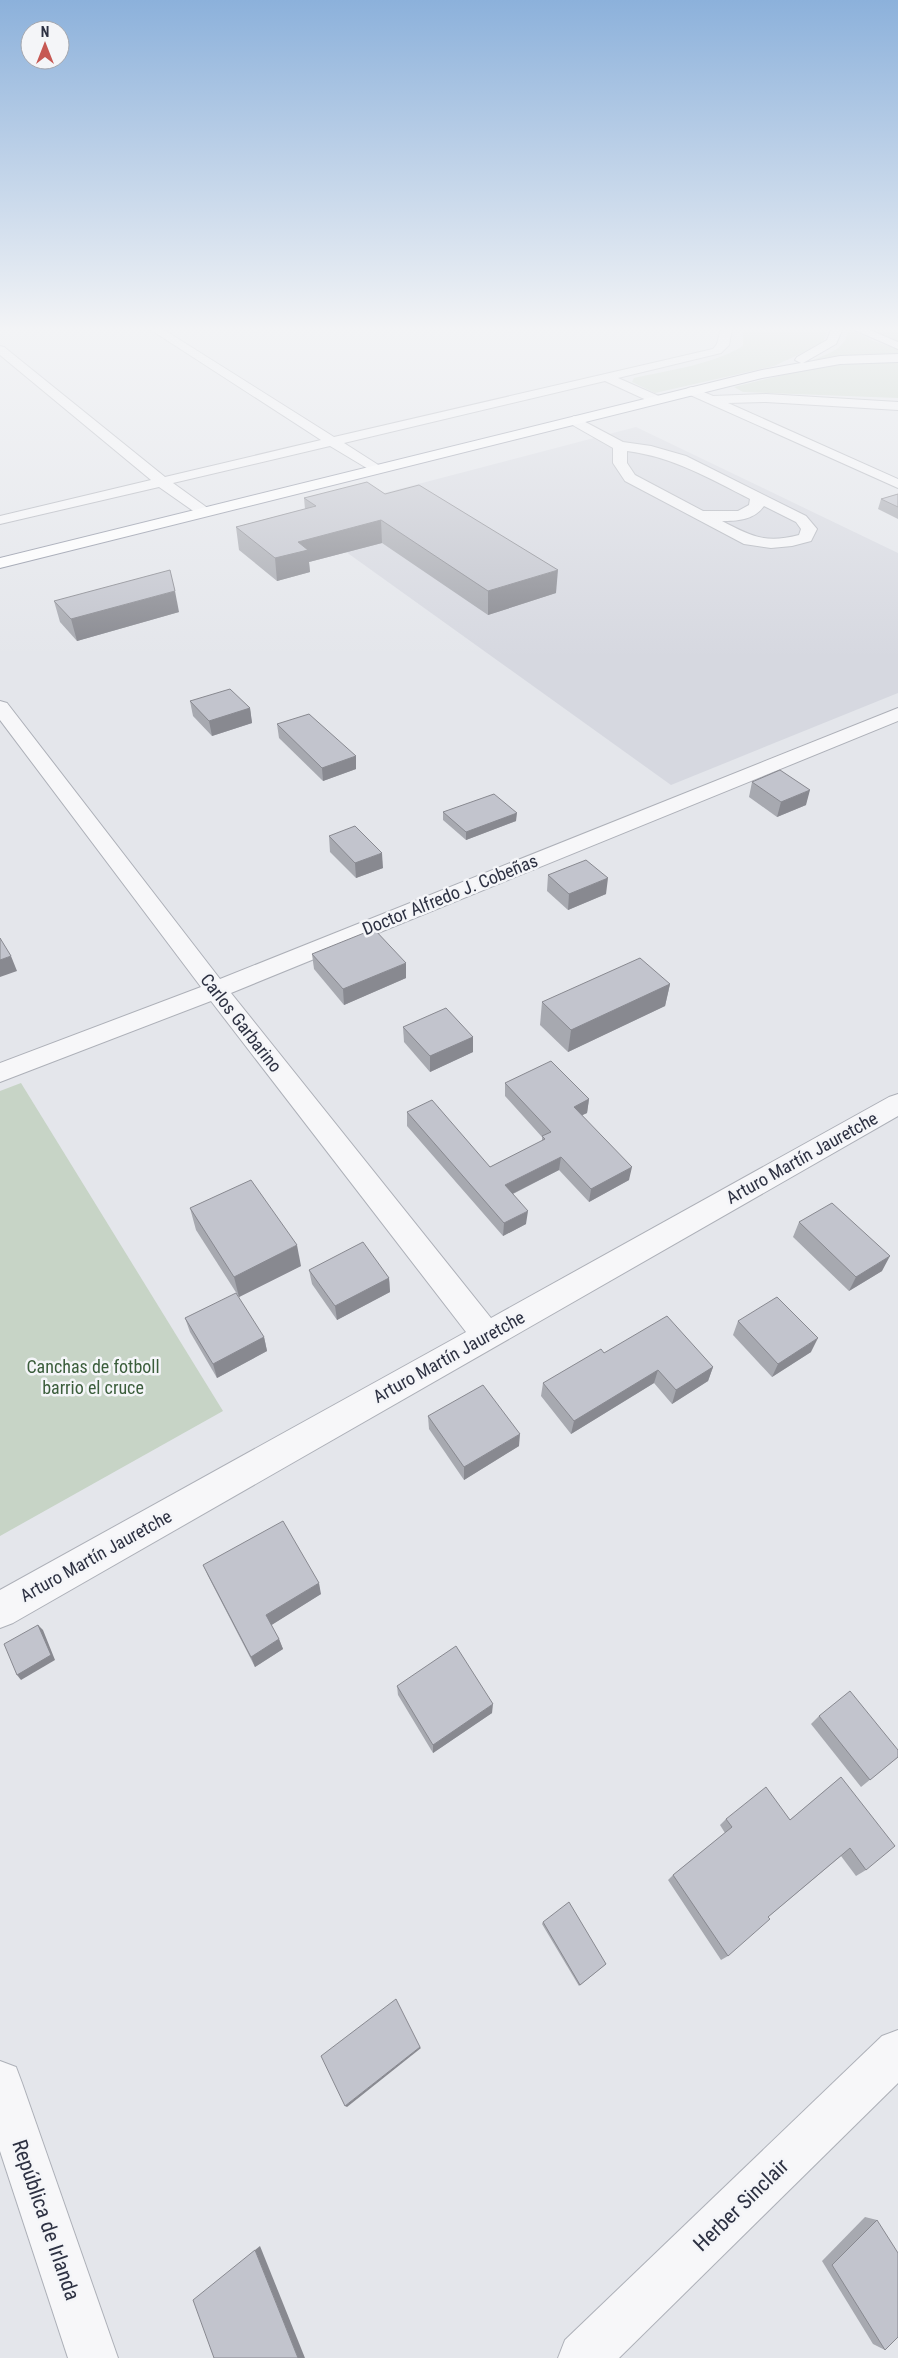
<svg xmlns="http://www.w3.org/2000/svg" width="898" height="2358" viewBox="0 0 898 2358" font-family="'Roboto Condensed',sans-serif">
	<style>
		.built { fill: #d6d8e0 }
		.green { fill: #c7d4c6 }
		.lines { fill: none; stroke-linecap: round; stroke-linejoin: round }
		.minor-casing { stroke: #adb0b8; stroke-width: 2 }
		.highway-casing { stroke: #8c91a1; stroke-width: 2 }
		.minor { fill: #f7f7f9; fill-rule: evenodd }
		.highway { fill: #fff; fill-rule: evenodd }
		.wall { fill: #a7a9b0 }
		.shaded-wall { fill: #888990 }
		.building { fill: #c2c4cd; stroke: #888990 }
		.labels { text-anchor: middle; stroke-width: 5; stroke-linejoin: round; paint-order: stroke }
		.street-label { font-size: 18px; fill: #2d3142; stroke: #f4f5f8 }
		.park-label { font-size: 18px; fill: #3b5d3b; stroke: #f4f5f8 }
		.near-street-label { font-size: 21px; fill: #2d3142; stroke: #f4f5f8 }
	</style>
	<rect width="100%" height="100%" fill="#e4e6eb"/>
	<polygon class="built" points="636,427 898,553 898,693 671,785 296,516"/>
	<g class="green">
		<path d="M743,328H829L824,340L817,346L774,366L655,393L632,382L634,378C670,370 711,365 743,346Z"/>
		<path d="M848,328L873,341L898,349V354L813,360C830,353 848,348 848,328Z"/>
		<polygon points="868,328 898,328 898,342"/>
		<path d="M898,362V398L743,392L734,387C788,373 843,360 898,362Z"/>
		<polygon points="21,1083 223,1411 0,1536 0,1091"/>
	</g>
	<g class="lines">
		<g class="minor-casing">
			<g id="minor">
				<polygon points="148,328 161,328 334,437 713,349 717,344 721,328 732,328 729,345 721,353 618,378 661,397 663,400 661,403 653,403 605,381 344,443 380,466 382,469 375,473 330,446 173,483 209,509 211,512 204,516 199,515 159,487 0,524 0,516 151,480 0,355 0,346 4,347 165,477 321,440"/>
				<polygon points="692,387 713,396 766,394 898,402 898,410 766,402 728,403 898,479 898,488 688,394 686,391 688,388"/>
				<path d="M574,416L623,442L651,446L686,456L806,516L817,529L811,541L792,546L771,548L744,544L625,481L613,463V448L569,423L568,420ZM627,451C673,457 709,478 750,499L749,505L738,511H703L635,475L627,463ZM764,506L796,522L801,529L799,535C765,544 751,536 722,521C738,521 754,520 764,506Z"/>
				<polygon points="0,701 7,703 220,979 898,708 898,721 231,993 491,1318 889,1097 898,1094 898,1116 13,1623 0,1628 0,1590 466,1332 211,1001 0,1082 0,1063 201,987 0,720"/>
				<polygon points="898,2030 898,2083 619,2358 558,2358 565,2340 882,2036"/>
				<polygon points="0,2061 16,2067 22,2083 118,2358 68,2358 0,2151"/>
			</g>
		</g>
		<g class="highway-casing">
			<g id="highway">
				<polygon points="832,328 843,328 836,344 803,363 840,356 898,354 898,362 840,364 762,378 0,568 0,558 762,370 801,363 795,360 797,357 827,340"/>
				<polygon points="850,328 865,328 898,342 898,349"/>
			</g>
		</g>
		<use href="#minor" class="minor"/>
		<use href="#highway" class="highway"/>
	</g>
	<g class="wall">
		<polygon points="385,494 556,593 488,615 382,543 309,562 310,572 277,581 239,550 236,527 305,509 304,498"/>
		<polygon points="898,494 898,519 878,509 881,499"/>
		<polygon points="54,601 179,612 77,641 60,622"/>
		<polygon points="190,701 250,708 252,723 212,736 193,716"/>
		<polygon points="277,724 356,756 356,769 323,781 279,738"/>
		<polygon points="752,782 806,805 777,817 749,797"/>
		<polygon points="443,812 516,821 466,840 443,820"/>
		<polygon points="329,836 383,868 356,878 330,852"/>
		<polygon points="548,875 606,894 568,910 547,891"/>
		<polygon points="312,954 406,978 344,1005 314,969"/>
		<polygon points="670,984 665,1006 568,1052 540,1025 542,1002"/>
		<polygon points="403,1027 473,1037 473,1052 430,1072 404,1042"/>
		<polygon points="505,1083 589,1099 587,1113 582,1115 629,1180 589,1202 559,1170 513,1194 526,1224 503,1236 407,1126 407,1112 490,1167 542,1141 542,1137 505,1096"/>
		<polygon points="190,1208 301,1266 239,1297 196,1230"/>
		<polygon points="799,1222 882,1271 849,1291 793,1237"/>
		<polygon points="309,1270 389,1278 390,1292 337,1320 312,1284"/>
		<polygon points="185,1318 264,1337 267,1351 217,1378 190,1332"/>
		<polygon points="738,1321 811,1352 772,1377 733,1335"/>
		<polygon points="604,1353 713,1367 708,1381 672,1404 654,1383 571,1434 541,1396 543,1383"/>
		<polygon points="428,1416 519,1446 464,1480 429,1429"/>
		<polygon points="203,1565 321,1594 271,1625 279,1639 283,1649 255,1667 208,1576"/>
		<polygon points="397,1686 492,1713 433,1753 398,1695"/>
		<polygon points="819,1716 898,1757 861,1787 811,1724"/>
		<polygon points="841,1777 866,1870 856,1876 841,1856 768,1917 728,1956 721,1960 668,1880 673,1875 725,1833 720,1825 726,1819 790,1820"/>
		<polygon points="543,1922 606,1964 579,1986 542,1924"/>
		<polygon points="865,2217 877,2220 885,2350 873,2344 822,2261"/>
	</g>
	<g class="shaded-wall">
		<polygon points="381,520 382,543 309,562 310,572 277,581 275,558 298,542"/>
		<polygon points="558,570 556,593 488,615 488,591"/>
		<polygon points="175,591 179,612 77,641 71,619"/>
		<polygon points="250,708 252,723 212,736 209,721"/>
		<polygon points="356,756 356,769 323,781 322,768"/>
		<polygon points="810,790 806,805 777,817 781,802"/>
		<polygon points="517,813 516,821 466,840 466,832"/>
		<polygon points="382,853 383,868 356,878 355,863"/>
		<polygon points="608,878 606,894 568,910 569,894"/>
		<polygon points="11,956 17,971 0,977 0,960"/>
		<polygon points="406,963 406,978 344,1005 343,989"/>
		<polygon points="670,984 665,1006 568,1052 571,1030"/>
		<polygon points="473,1037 473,1052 430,1072 430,1056"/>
		<polygon points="589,1099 587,1113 572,1120 574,1107"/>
		<polygon points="561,1157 559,1170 504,1198 505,1185"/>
		<polygon points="632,1167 629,1180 589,1202 591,1189"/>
		<polygon points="528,1211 526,1224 503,1236 504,1223"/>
		<polygon points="297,1245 301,1266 239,1297 234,1277"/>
		<polygon points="890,1256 882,1271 849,1291 856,1277"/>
		<polygon points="389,1278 390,1292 337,1320 335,1306"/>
		<polygon points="264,1337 267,1351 217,1378 213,1364"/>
		<polygon points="818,1338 811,1352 772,1377 778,1364"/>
		<polygon points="713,1367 708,1381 672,1404 676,1390"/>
		<polygon points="658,1370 654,1383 571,1434 574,1421"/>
		<polygon points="520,1434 519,1446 464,1480 464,1467"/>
		<polygon points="319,1583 321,1594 270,1626 266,1615"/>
		<polygon points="38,1625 43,1630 55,1660 21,1680 17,1675"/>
		<polygon points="279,1639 283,1649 255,1667 251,1657"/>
		<polygon points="493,1704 492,1713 433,1753 433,1745"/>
		<polygon points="420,2047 421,2048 347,2107 345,2106"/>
		<polygon points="260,2246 305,2358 298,2358 255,2250"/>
	</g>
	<g class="building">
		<polygon points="367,482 385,494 419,485 558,570 488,591 381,520 298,542 308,550 275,558 236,527 316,506 304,498"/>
		<polygon points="898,494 898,507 881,499"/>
		<polygon points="170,570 175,591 71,619 54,601"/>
		<polygon points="230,689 250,708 209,721 190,701"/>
		<polygon points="309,714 356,756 322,768 277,724"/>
		<polygon points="780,770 810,790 781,802 752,782"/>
		<polygon points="494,794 517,813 466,832 443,812"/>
		<polygon points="355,826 382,853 355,863 329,836"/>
		<polygon points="586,860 608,878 569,894 548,875"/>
		<polygon points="374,929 406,963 343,989 312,954"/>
		<polygon points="0,938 11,956 0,960"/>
		<polygon points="640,958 670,984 571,1030 542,1002"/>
		<polygon points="446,1008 473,1037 430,1056 403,1027"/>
		<polygon points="551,1061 589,1099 574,1107 632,1167 591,1189 561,1157 505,1185 528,1211 504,1223 407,1112 432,1100 490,1167 545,1139 542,1136 551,1132 505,1083"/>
		<polygon points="251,1180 297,1245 234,1277 190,1208"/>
		<polygon points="832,1203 890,1256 856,1277 799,1222"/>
		<polygon points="363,1242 389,1278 335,1306 309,1270"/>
		<polygon points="236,1293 264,1337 213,1364 185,1318"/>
		<polygon points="777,1297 818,1338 778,1364 738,1321"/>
		<polygon points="667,1316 713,1367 676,1390 658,1370 574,1421 543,1383 601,1349 604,1353"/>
		<polygon points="483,1385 520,1434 464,1467 428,1416"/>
		<polygon points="283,1521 319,1583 266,1615 279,1639 251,1657 203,1565"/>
		<polygon points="38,1625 51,1655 17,1675 4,1644"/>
		<polygon points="456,1646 493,1704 433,1745 397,1686"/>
		<polygon points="850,1691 898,1750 898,1757 870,1780 819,1716"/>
		<polygon points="841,1777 895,1846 866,1870 850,1848 768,1917 770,1919 728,1956 673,1875 732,1827 726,1819 766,1787 790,1820"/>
		<polygon points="569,1902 606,1964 580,1985 543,1922"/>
		<polygon points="396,1999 420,2047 345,2106 321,2056"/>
		<polygon points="877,2220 898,2253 898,2337 885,2350 832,2265"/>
		<polygon points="255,2250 298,2358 214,2358 193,2300"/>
	</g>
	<linearGradient id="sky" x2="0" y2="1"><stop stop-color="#8cb1db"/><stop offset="0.5" stop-color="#f3f4f6"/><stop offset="1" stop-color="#f3f4f6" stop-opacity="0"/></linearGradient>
	<rect width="898" height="658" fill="url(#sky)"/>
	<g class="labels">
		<g class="street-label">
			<text transform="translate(450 895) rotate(-22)" y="6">Doctor Alfredo J. Cobeñas</text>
			<text transform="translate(241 1023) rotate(52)" y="6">Carlos Garbarino</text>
			<text transform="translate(802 1158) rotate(-29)" y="6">Arturo Martín Jauretche</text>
			<text transform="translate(449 1357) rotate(-29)" y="6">Arturo Martín Jauretche</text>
			<text transform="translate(96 1556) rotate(-29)" y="6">Arturo Martín Jauretche</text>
		</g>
		<g class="park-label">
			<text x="93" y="1373">Canchas de fotboll<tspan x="93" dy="21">barrio el cruce</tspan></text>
		</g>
		<g class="near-street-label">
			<text transform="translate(741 2205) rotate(-44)" y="7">Herber Sinclair</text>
			<text transform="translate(46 2220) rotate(71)" y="7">República de Irlanda</text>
		</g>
	</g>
	<g transform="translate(45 45)"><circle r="24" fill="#f4f5f8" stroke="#a4a7af"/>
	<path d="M0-4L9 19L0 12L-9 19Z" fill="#c65853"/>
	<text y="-8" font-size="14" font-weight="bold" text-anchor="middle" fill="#2d3142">N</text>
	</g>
</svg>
